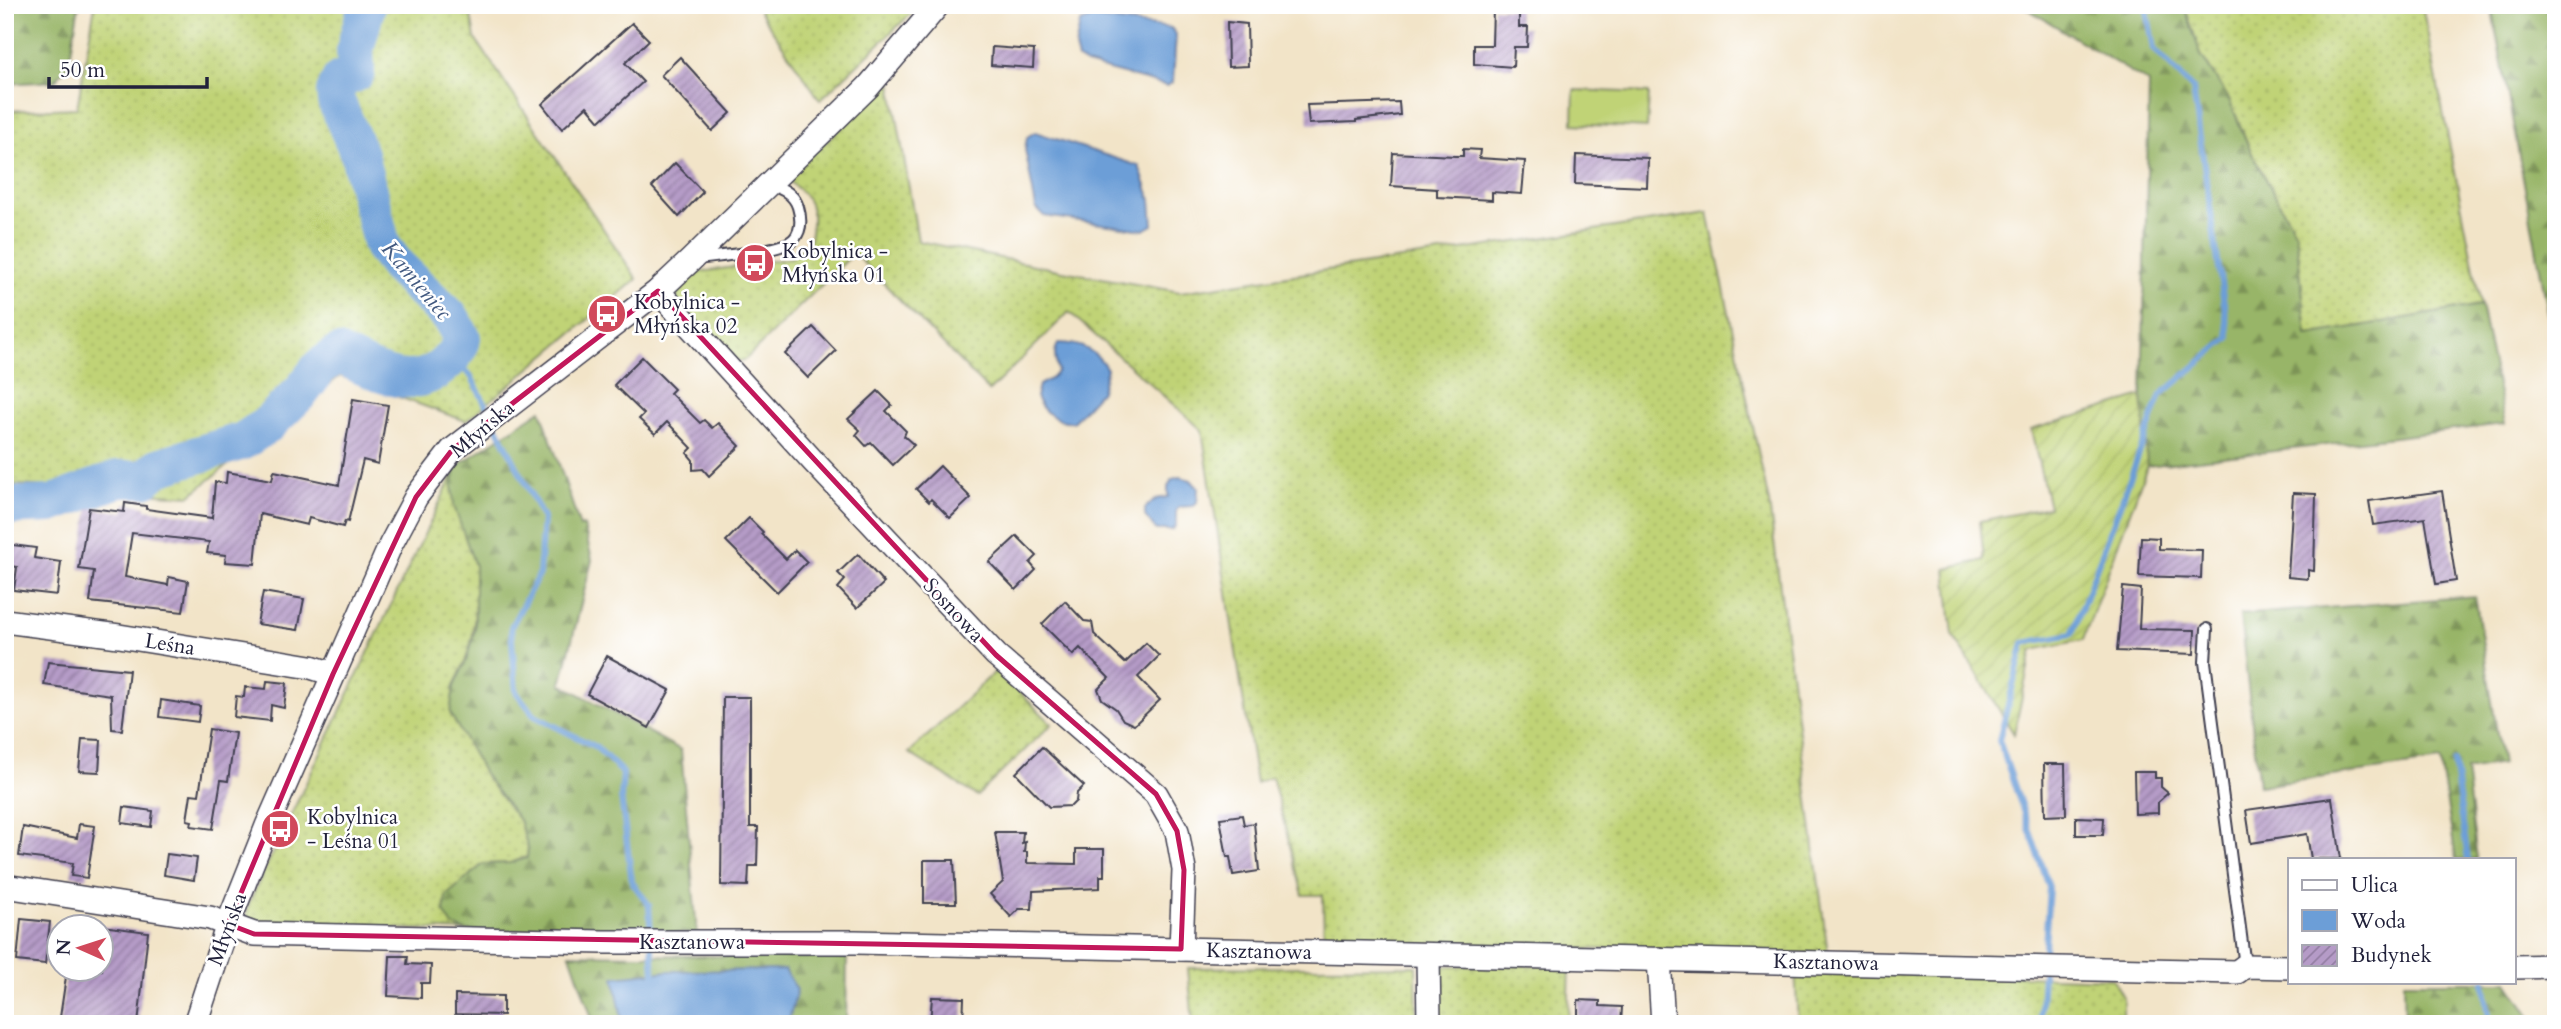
<svg xmlns="http://www.w3.org/2000/svg" width="2561" height="1029" viewBox="0 0 2561 1029" font-family="Cardo,serif">
	<style>
		.grass { fill: url(#grass-dots); stroke: #717a58; stroke-width: 2 }
		.forest { fill: url(#forest-firs); stroke: #5d6c51; stroke-width: 2 }
		.garden { fill: url(#garden-furrows); stroke: #717a58; stroke-width: 2 }
		.pitch { fill: #c0d376; stroke: #717a58; stroke-width: 2 }
		.water { fill: #6c9ed7; stroke: #476089; stroke-width: 2 }
		.lines { fill: none; stroke-linecap: round; stroke-linejoin: round }
		.stream { stroke: #6c9ed7; stroke-width: 6 }
		.river { stroke: #6c9ed7; stroke-width: 38 }
		.building { fill: url(#building-hatch) }
		.lane-casing { stroke: #413f50; stroke-width: 14 }
		.street-casing { stroke: #413f50; stroke-width: 26 }
		.lane { stroke: #fff; stroke-width: 10 }
		.street { stroke: #fff; stroke-width: 23 }
		.marked { fill: none; stroke: #c2185b; stroke-width: 5; stroke-linejoin: round }
		.labels { text-anchor: middle; stroke-width: 5; stroke-linejoin: round; paint-order: stroke }
		.poi-label { font-size: 21px; fill: #22223b; stroke: #fff; text-anchor: start }
		.street-label { font-size: 21px; fill: #22223b; stroke: #fff }
		.water-label { font-size: 23px; font-style: italic; fill: #435a81; stroke: #fff }
	</style>
	<defs>
		<pattern id="grass-dots" width="8" height="8" patternUnits="userSpaceOnUse" patternTransform="scale(1.75)"><rect width="8" height="8" fill="#c0d376"/><path d="M2 2h.1M6 6h.1" fill="none" stroke="#a5b567" stroke-width="1.8" stroke-linecap="round"/></pattern>
		<pattern id="forest-firs" width="22" height="20" patternUnits="userSpaceOnUse" patternTransform="scale(1.75)"><rect width="22" height="20" fill="#98b567"/><path d="M5 1l3.5 6h-7zM16 11l3.5 6h-7z" fill="#7c9356"/></pattern>
		<pattern id="garden-furrows" width="10" height="10" patternUnits="userSpaceOnUse" patternTransform="scale(1.75)"><rect width="10" height="10" fill="#c0d376"/><path d="M-1 1l2-2M0 10L10 0M9 11l2-2" fill="none" stroke="#a5b567"/></pattern>
		<pattern id="building-hatch" width="6" height="6" patternUnits="userSpaceOnUse" patternTransform="scale(1.75)"><rect width="6" height="6" fill="#b59bc7"/><path d="M-1 1l2-2M0 6l6-6M5 7l2-2" fill="none" stroke="#937ea3"/></pattern>
	</defs>
	<rect width="100%" height="100%" fill="#fff"/>
	<filter id="ink" filterUnits="userSpaceOnUse"><feTurbulence type="fractalNoise" baseFrequency=".0143" numOctaves="2"/><feDisplacementMap in="SourceGraphic" scale="14" xChannelSelector="R" yChannelSelector="G"/><feConvolveMatrix kernelMatrix="1 2 1 2 8 2 1 2 1" color-interpolation-filters="sRGB"/></filter>
	<filter id="wash" filterUnits="userSpaceOnUse"><feTurbulence type="fractalNoise" baseFrequency=".00686" numOctaves="4" result="noise"/><feDisplacementMap in="SourceGraphic" scale="28" xChannelSelector="R" yChannelSelector="G"/><feGaussianBlur stdDeviation="1.57" result="paint"/><feColorMatrix in="noise" values="0 0 0 0 0 0 0 0 0 0 0 0 0 0 0 0 0 1.4 0 .05"/><feComposite in="paint" operator="in"/></filter>
	<g filter="url(#wash)">
		<rect width="100%" height="100%" fill="#f2e4c8"/>
		<g class="grass">
			<polygon points="95,5 469,5 475,38 637,279 466,421 340,376 189,496 5,484 5,111 77,108"/>
			<polygon points="762,5 920,5 820,100 759,11"/>
			<polygon points="2184,5 2422,5 2481,305 2307,336 2296,233 2251,152 2229,99 2201,55"/>
			<path d="M891,82L918,241L1063,271L1180,292L1708,213L1769,503L1828,954L1324,943L1323,895H1303L1272,777L1256,783L1202,430L1069,312L989,391L854,253L746,359L738,362L677,300V286L689,274L791,258L809,243C816,209 814,198 785,179Z"/>
			<path d="M457,466C446,511 468,526 475,565C476,574 475,584 475,593C475,634 473,648 454,686L486,777L519,820L528,847L527,857L510,863L483,864L466,931L250,923L246,918L249,903Z"/>
			<polygon points="997,670 1052,724 977,796 909,753"/>
			<polygon points="1570,965 1568,1024 1437,1024 1437,966"/>
			<polygon points="1416,966 1417,1024 1193,1024 1188,968"/>
			<polygon points="1795,969 2113,979 2123,997 2123,1024 1798,1024"/>
		</g>
		<g class="forest">
			<polygon points="13,5 79,5 69,64 55,81 5,84"/>
			<polygon points="2021,5 2184,5 2201,55 2229,99 2251,152 2296,233 2307,335 2481,305 2505,424 2147,466 2142,396 2149,83"/>
			<polygon points="2491,5 2556,5 2556,355"/>
			<polygon points="541,410 580,527 584,526 592,560 561,684 681,750 697,933 466,931 453,926 444,912 446,896 483,864 510,863 527,858 528,847 519,820 486,777 450,713 454,686 466,661 475,629 475,566 454,506 452,485 457,466"/>
			<polygon points="2475,596 2502,764 2466,770 2477,859 2456,859 2440,761 2259,786 2240,615"/>
			<polygon points="570,954 847,958 846,1024 594,1024"/>
			<polygon points="2404,982 2508,982 2536,1024 2405,1024"/>
		</g>
		<polygon class="garden" points="2142,396 2147,466 2083,640 2032,650 2014,734 1953,635 1946,569 1984,560 1980,521 2049,507 2031,430"/>
		<polygon class="pitch" points="1574,90 1649,93 1647,128 1573,124"/>
		<g class="water">
			<polygon points="1093,18 1171,28 1176,34 1173,82 1167,86 1086,64 1078,59 1075,48 1080,23"/>
			<polygon points="1035,132 1139,166 1151,200 1153,225 1144,230 1044,216 1036,208 1025,149 1027,137"/>
			<path d="M1059,343C1080,343 1097,351 1107,369L1101,391L1073,422C1056,421 1043,413 1036,397L1039,385L1052,378L1058,371C1056,361 1052,352 1059,343Z"/>
			<polygon points="1180,477 1191,480 1198,488 1197,502 1193,506 1179,507 1176,511 1176,525 1172,530 1156,530 1145,516 1145,508 1156,499 1168,497 1168,487 1172,479"/>
			<polygon points="785,970 797,990 788,1024 623,1024 614,977 668,971"/>
		</g>
		<g class="lines">
			<g class="stream">
				<polyline points="451,358 471,376 490,413"/>
				<polyline points="495,423 543,518 539,574 511,627 516,692 535,716 596,747 623,773 621,797 632,882 649,905 651,936"/>
				<polyline points="2454,762 2468,859"/>
				<polyline points="652,947 654,973"/>
				<polyline points="2044,962 2049,887 1999,740 2024,643 2072,634 2161,395 2229,338 2193,89 2154,49 2146,5"/>
				<polyline points="2484,982 2490,1024"/>
				<polyline points="2040,1024 2043,973"/>
			</g>
			<path class="river" d="M5,506L51,504L118,479H144L158,467L243,441L267,425L301,392L320,367L338,354C371,370 412,395 444,365C453,357 460,349 462,338L451,318L397,266L382,246L359,154L336,101L335,92L340,80L356,73L355,49L367,5"/>
		</g>
		<g id="blocks">
			<g class="building">
				<polygon points="1493,8 1519,9 1519,27 1528,27 1527,47 1514,47 1513,67 1474,64 1474,45 1492,45"/>
				<polygon points="1227,22 1247,24 1248,66 1228,67"/>
				<polygon points="632,23 649,40 625,63 643,82 600,121 587,106 562,129 542,104"/>
				<polygon points="992,47 1034,50 1033,68 991,65"/>
				<polygon points="680,57 731,113 712,131 661,75"/>
				<polygon points="1399,102 1400,115 1356,120 1356,122 1309,124 1307,105"/>
				<polygon points="1463,149 1480,150 1479,158 1525,161 1522,194 1492,192 1492,200 1437,197 1437,189 1391,186 1393,153 1455,156 1463,156"/>
				<polygon points="1576,155 1648,158 1647,187 1575,184"/>
				<polygon points="675,163 703,192 679,217 652,187"/>
				<polygon points="813,327 836,351 808,378 785,354"/>
				<polygon points="642,357 674,389 670,393 700,423 704,420 712,428 718,423 740,446 709,476 703,469 693,470 693,460 687,453 692,448 667,422 655,434 639,419 644,414 614,385"/>
				<polygon points="878,391 892,405 886,411 906,431 904,436 914,445 893,465 871,442 866,446 856,435 860,430 848,419"/>
				<polygon points="353,399 388,405 378,464 363,460 348,522 345,521 343,527 309,518 307,525 260,514 255,564 225,562 226,555 207,553 209,542 132,533 125,577 168,585 169,577 188,581 183,612 90,602 94,571 79,569 89,508 124,512 125,503 146,506 146,509 212,518 215,482 226,483 227,472 272,480 274,471 339,485"/>
				<polygon points="940,466 971,498 950,518 931,499 929,502 916,489"/>
				<polygon points="2442,491 2456,581 2436,584 2425,518 2373,525 2369,501"/>
				<polygon points="2293,493 2316,494 2314,571 2308,570 2308,579 2288,577"/>
				<polygon points="749,518 763,532 761,534 786,559 795,550 807,562 777,592 726,541"/>
				<polygon points="1017,536 1037,556 1030,563 1036,570 1016,590 989,562"/>
				<polygon points="2141,537 2159,538 2159,549 2202,550 2201,578 2139,576"/>
				<polygon points="5,544 36,548 34,558 61,562 57,595 14,590 17,567 5,565"/>
				<polygon points="858,554 884,583 857,608 838,588 845,580 838,573"/>
				<polygon points="2123,587 2141,589 2139,629 2195,630 2194,654 2117,651"/>
				<polygon points="263,592 304,599 298,630 257,624"/>
				<polygon points="1065,601 1084,621 1092,622 1094,634 1125,663 1146,643 1159,656 1138,677 1160,700 1134,725 1123,720 1116,709 1102,699 1098,689 1109,678 1080,648 1073,655 1042,624"/>
				<polygon points="607,656 670,690 649,728 587,694"/>
				<polygon points="48,662 129,670 122,730 112,729 111,695 44,685"/>
				<polygon points="267,681 287,683 284,708 271,705 270,721 234,717 236,696 244,697 245,687 266,689"/>
				<polygon points="723,697 750,697 750,827 758,827 757,866 749,866 748,886 721,885"/>
				<polygon points="161,700 200,706 198,722 159,717"/>
				<polygon points="209,729 235,733 228,781 221,780 213,829 191,826 192,821 187,820 191,794 199,795"/>
				<polygon points="82,739 101,740 99,772 79,771"/>
				<polygon points="1042,747 1084,786 1077,793 1076,801 1071,806 1049,807 1016,773"/>
				<polygon points="2044,764 2065,764 2066,815 2045,816"/>
				<polygon points="2134,772 2155,772 2155,778 2161,778 2161,787 2168,793 2158,802 2158,813 2135,814"/>
				<polygon points="2332,798 2341,859 2311,859 2307,834 2251,843 2246,810"/>
				<polygon points="124,807 153,811 151,827 122,823"/>
				<polygon points="1242,815 1244,825 1254,823 1259,871 1233,875 1230,857 1227,857 1220,818"/>
				<polygon points="2076,817 2104,818 2103,835 2076,835"/>
				<polygon points="79,824 95,826 87,878 71,876 73,863 19,856 23,827 77,838"/>
				<polygon points="995,832 1023,832 1022,843 1025,842 1024,852 1027,852 1027,863 1076,864 1076,849 1104,849 1104,876 1100,876 1100,888 1033,891 1032,909 1019,909 1011,917 990,894 1003,882"/>
				<polygon points="167,854 197,858 194,880 164,875"/>
				<polygon points="924,860 954,860 956,903 924,903"/>
				<polygon points="21,919 50,922 45,964 17,961"/>
				<polygon points="102,926 148,932 138,1024 59,1024 67,970 102,970"/>
				<polygon points="390,956 408,956 407,964 431,965 430,983 421,983 421,998 388,996"/>
				<polygon points="455,995 503,996 503,1015 455,1014"/>
				<polygon points="932,997 964,998 963,1024 930,1024"/>
				<polygon points="1578,1000 1600,1001 1600,1006 1622,1007 1621,1024 1578,1024"/>
			</g>
		</g>
	</g>
	<g filter="url(#ink)">
		<use href="#blocks" fill-opacity="0" stroke="#413f50" stroke-width="2"/>
		<g class="lines">
			<g class="lane-casing">
				<g id="lane">
					<path d="M697,259C717,256 782,252 794,239C802,230 801,217 798,207C794,194 783,188 769,185"/>
					<polyline points="2207,629 2205,662 2245,966"/>
				</g>
			</g>
			<g class="street-casing">
				<g id="street">
					<polyline points="658,291 813,461 996,655 1156,794 1177,831 1184,870 1181,949"/>
					<polyline points="5,621 119,636 311,667 333,674"/>
					<polyline points="5,886 210,918 254,934 603,942 855,942 2237,972 2245,966 2290,967"/>
					<polyline points="1428,955 1429,1024"/>
					<polyline points="1659,959 1663,1024"/>
					<polyline points="2514,967 2556,966"/>
					<polyline points="195,1024 228,924 267,826 391,544 416,497 452,450 658,291 691,260 868,87 938,5"/>
				</g>
			</g>
			<use href="#lane" class="lane"/>
			<use href="#street" class="street"/>
		</g>
	</g>
	<path class="marked" d="M658,291L996,655L1156,794L1177,831L1184,870L1181,949L254,934L228,924L333,674L416,497L452,450Z"/>
	<defs>
		<g id="bus-disc" transform="scale(2.0125)"><circle r="9.5" fill="#d1495b" stroke="#fff"/><path d="M-5-6H5V4H4V6H2V4H-2V6H-4V4H-5ZM-3.5-4V0h7V-4ZM-3.5 1.2v1.5H-2V1.2ZM2 1.2v1.5H3.5V1.2Z" fill="#fff"/></g>
	</defs>
	<g fill-rule="evenodd">
		<use href="#bus-disc" x="755" y="263"/>
		<use href="#bus-disc" x="607" y="314"/>
		<use href="#bus-disc" x="280" y="829"/>
	</g>
	<g class="labels">
		<g class="poi-label">
			<text x="782" y="258">Kobylnica -<tspan x="782" dy="24">Młyńska 01</tspan></text>
			<text x="634" y="309">Kobylnica -<tspan x="634" dy="24">Młyńska 02</tspan></text>
			<text x="307" y="824">Kobylnica<tspan x="307" dy="24">- Leśna 01</tspan></text>
		</g>
		<g class="street-label">
			<text transform="translate(482 429) rotate(-40)" y="7">Młyńska</text>
			<text transform="translate(954 610) rotate(47)" y="7">Sosnowa</text>
			<text transform="translate(170 644) rotate(9)" y="7">Leśna</text>
			<text transform="translate(227 929) rotate(-70)" y="7">Młyńska</text>
			<text x="692" y="949">Kasztanowa</text>
			<text transform="translate(1259 951) rotate(1)" y="7">Kasztanowa</text>
			<text transform="translate(1826 962) rotate(1)" y="7">Kasztanowa</text>
		</g>
		<g class="water-label">
			<text transform="translate(417 280) rotate(50)" y="8">Kamieniec</text>
		</g>
	</g>
	<rect width="2561" height="1029" fill="none" stroke="#fff" stroke-width="28"/>
	<rect x="2288" y="858" width="228" height="126" fill="#ffffff" stroke="#a7a7b1" stroke-width="2"/>
	<rect x="2302" y="880" width="35" height="10" fill="#ffffff" stroke="#a7a7b1" stroke-width="2"/>
	<text x="2351" y="892" font-size="21" fill="#22223b">Ulica</text>
	<rect x="2302" y="910" width="35" height="21" fill="#6c9ed7" stroke="#a7a7b1" stroke-width="2"/>
	<text x="2351" y="928" font-size="21" fill="#22223b">Woda</text>
	<rect x="2302" y="945" width="35" height="21" fill="url(#building-hatch)" stroke="#a7a7b1" stroke-width="2"/>
	<text x="2351" y="962" font-size="21" fill="#22223b">Budynek</text>
	<g transform="translate(80 948) rotate(273)"><circle r="33" fill="#ffffff" stroke="#a7a7b1" stroke-width="2"/>
	<path d="M0-5L12 26L0 18L-12 26Z" fill="#d1495b"/>
	<text y="-10" font-size="19" font-weight="bold" text-anchor="middle" fill="#22223b">N</text>
	</g>
	<path d="M49 77v10h158v-10" fill="none" stroke="#22223b" stroke-width="3.5"/>
	<text x="60" y="77" font-size="21" fill="#22223b" stroke="#ffffff" stroke-width="5" paint-order="stroke">50 m</text>
</svg>
